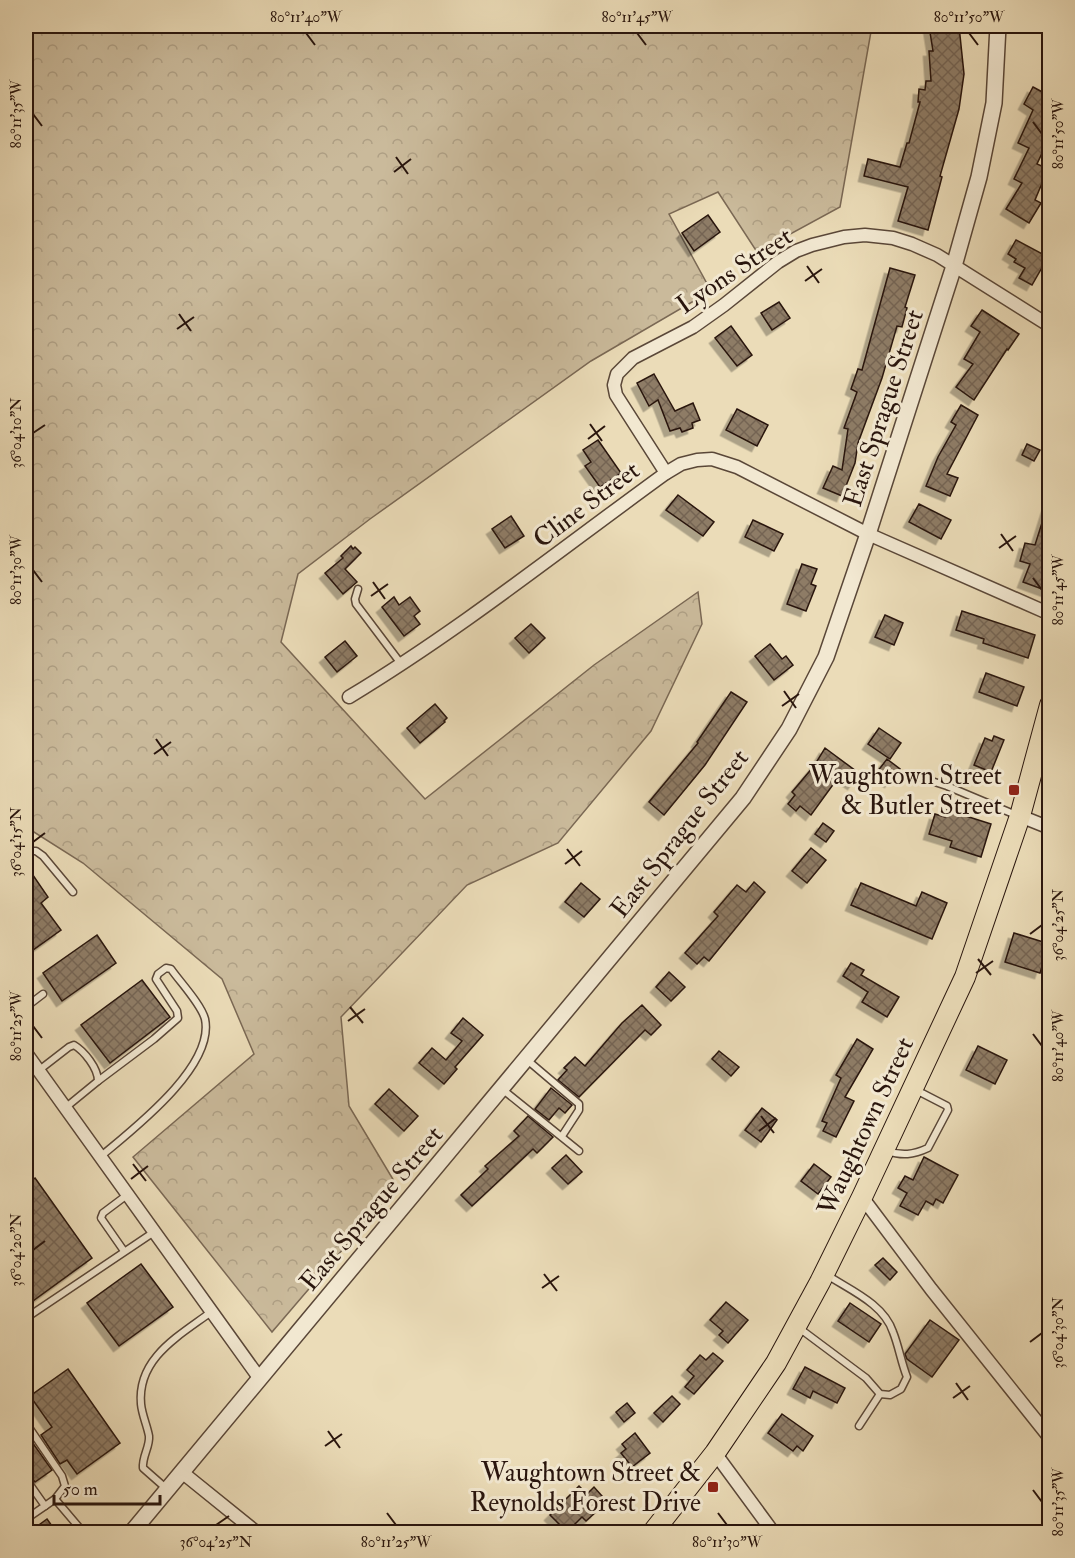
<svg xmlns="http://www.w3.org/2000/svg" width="1075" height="1558" viewBox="0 0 1075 1558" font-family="'IM FELL Double Pica',serif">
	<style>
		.forest { fill: url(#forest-crowns); stroke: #7a6854; stroke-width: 1.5 }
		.building { fill: url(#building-cross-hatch); stroke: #29150d; stroke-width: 1.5; filter: url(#shadow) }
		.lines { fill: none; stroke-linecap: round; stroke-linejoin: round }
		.service-casing { stroke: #5a4738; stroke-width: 9 }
		.minor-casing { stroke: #5a4738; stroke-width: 15 }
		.tertiary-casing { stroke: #5a4738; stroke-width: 18 }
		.primary-casing { stroke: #29150d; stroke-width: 22 }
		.service { stroke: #f2e8d1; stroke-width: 6 }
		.minor { stroke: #f2e8d1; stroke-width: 12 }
		.tertiary { stroke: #f2e8d1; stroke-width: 15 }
		.primary { stroke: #ebdcb8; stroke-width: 20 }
		.ticks { fill: none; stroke: #29150d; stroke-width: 2 }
		.poi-dot { fill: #8f2418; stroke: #f2e8d1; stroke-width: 2 }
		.labels { text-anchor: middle; stroke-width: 6; stroke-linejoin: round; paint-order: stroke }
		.street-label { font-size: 26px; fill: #29150d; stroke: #f2e8d1 }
		.poi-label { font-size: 26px; fill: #29150d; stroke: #f2e8d1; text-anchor: end }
		.neatline { fill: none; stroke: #29150d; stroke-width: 2 }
		.ticks-label { font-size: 15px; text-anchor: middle; fill: #29150d }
	</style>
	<defs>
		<pattern id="forest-crowns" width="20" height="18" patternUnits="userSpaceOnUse" patternTransform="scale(1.5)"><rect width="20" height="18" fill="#caba9b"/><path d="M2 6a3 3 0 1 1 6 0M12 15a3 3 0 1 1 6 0" fill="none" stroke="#ae9f84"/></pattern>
		<pattern id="building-cross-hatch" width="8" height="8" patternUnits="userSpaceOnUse" patternTransform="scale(1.5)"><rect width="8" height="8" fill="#8e7c66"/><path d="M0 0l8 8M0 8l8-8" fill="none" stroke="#746452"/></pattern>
		<filter id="shadow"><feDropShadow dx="-5.5" dy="5.5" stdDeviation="0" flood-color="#0004"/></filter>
	</defs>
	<rect width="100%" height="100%" fill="#ebdcb8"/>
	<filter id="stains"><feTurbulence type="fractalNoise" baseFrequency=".00333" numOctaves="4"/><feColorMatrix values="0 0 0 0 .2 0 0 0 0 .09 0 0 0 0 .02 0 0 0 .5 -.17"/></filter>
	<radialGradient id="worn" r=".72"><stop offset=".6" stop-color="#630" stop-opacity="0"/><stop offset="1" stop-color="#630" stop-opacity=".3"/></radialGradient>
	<polygon class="forest" points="26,26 872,26 840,207 757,252 718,192 669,214 711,291 591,361 370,519 298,574 281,642 425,799 594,665 698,592 702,624 651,731 558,843 467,885 341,1017 349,1106 397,1186 272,1332 133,1157 254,1054 222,979 83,863 26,827"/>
	<g class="building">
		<polygon points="929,26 959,26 964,74 959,109 940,176 942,177 928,230 898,221 908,187 864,176 868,159 900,167 907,143 909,143 920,102 918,102 919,89 925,90 926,81 931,81 929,51 933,51"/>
		<polygon points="1033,87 1050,96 1050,136 1037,164 1048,169 1035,200 1041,203 1029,223 1006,209 1022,183 1014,179 1029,148 1018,143 1033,110 1024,104"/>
		<polygon points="708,215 720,232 694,251 682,233"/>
		<polygon points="1016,240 1048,257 1032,285 1019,278 1025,268 1014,262 1016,259 1008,254"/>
		<polygon points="890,268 915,275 905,307 907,308 902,327 897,326 882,378 858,443 855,463 842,496 823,488 833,466 842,470 848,429 844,428 857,392 851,389 858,369 862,370"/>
		<polygon points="779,302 790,318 772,330 761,313"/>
		<polygon points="982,310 1019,334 1008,350 1007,349 974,400 956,387 973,364 964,359 980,332 971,326"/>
		<polygon points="731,326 752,355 737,366 715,338"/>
		<polygon points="654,374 675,411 693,403 700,420 692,423 693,428 682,432 680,428 670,431 658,400 649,406 637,383"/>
		<polygon points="961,405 978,415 947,474 958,478 950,496 926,486 938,457 956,425 951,422"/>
		<polygon points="737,409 768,425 757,446 726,430"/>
		<polygon points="598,440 621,473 600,487 585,466 591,462 583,450"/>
		<polygon points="1027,444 1040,450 1034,461 1022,455"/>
		<polygon points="678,495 714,522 703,536 666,510"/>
		<polygon points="919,504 951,520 941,539 909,522"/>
		<polygon points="1047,507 1050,508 1050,592 1023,582 1030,564 1020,561 1025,543 1035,545"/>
		<polygon points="511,516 524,536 505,548 492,529"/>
		<polygon points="753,520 783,534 774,551 745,537"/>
		<polygon points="351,546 353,549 355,547 361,553 345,569 357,582 343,594 325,573 343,558 341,556"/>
		<polygon points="802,564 817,569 811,584 816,586 806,611 787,604"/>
		<polygon points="394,597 399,605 410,597 420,611 414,616 420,624 404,636 382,607"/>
		<polygon points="962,611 1035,635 1028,658 983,643 984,639 956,630"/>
		<polygon points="885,615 903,623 894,645 875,637"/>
		<polygon points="531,624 545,638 529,653 515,638"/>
		<polygon points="345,641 357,656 337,672 325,657"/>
		<polygon points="770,644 782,659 786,656 793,665 774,680 755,656"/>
		<polygon points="986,673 1024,687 1017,706 979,692"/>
		<polygon points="731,692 747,702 705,765 664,815 649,802 698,743 697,742"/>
		<polygon points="435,704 447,718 444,721 445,722 420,743 407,728"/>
		<polygon points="879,728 901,743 890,759 868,744"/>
		<polygon points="994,736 1004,740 991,772 974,765 985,738 992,741"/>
		<polygon points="825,748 860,774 853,784 840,775 811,815 800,806 796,811 788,804 795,795 792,792 814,766"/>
		<polygon points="887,759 900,769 890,782 877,772"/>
		<polygon points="947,810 991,824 981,857 950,847 952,841 929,834 935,814 945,817"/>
		<polygon points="823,823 834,831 826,842 815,834"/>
		<polygon points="811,848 826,860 807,883 792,871"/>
		<polygon points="26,865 48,897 41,903 61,930 26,955"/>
		<polygon points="754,882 765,892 709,961 704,957 697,964 685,953 718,916 714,912 737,885 746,892"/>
		<polygon points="581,883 600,899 584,917 565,902"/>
		<polygon points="861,883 916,906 922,892 947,903 932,939 851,905"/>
		<polygon points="1014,933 1050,944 1050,963 1044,961 1040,973 1005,962"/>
		<polygon points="97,935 116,963 62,1001 43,973"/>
		<polygon points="851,963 864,970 861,975 899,997 887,1017 862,1002 868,992 843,976"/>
		<polygon points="669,972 685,987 671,1001 656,987"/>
		<polygon points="142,980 170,1017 110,1063 81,1025"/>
		<polygon points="642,1005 661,1025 651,1035 645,1030 579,1097 558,1080 567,1070 564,1068 575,1057 585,1066 622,1023"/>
		<polygon points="463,1018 483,1035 455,1067 457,1069 444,1084 419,1063 432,1048 446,1060 462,1041 451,1033"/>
		<polygon points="857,1039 873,1049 845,1097 854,1101 836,1137 823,1131 827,1123 822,1121 841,1078 836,1075"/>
		<polygon points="978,1046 1007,1060 995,1084 966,1070"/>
		<polygon points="719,1051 739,1067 731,1076 712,1059"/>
		<polygon points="551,1088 572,1105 565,1113 559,1108 549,1120 535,1109"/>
		<polygon points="389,1089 418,1116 404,1131 375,1104"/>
		<polygon points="762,1108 777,1120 761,1142 745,1130"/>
		<polygon points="528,1116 553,1137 537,1153 533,1149 472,1206 461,1195 488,1169 485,1166 519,1136 514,1131"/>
		<polygon points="566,1155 582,1172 568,1184 552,1168"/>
		<polygon points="924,1157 958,1175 943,1203 936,1199 933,1205 926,1201 918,1215 900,1206 907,1193 898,1188 905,1176 913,1180"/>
		<polygon points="814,1164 831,1177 818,1194 801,1181"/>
		<polygon points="35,1178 92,1258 26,1306 26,1185"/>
		<polygon points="883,1258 897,1272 890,1280 875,1265"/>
		<polygon points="141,1264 173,1307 119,1346 87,1303"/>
		<polygon points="726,1302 748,1320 728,1343 719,1335 723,1331 710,1320"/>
		<polygon points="850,1303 881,1324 869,1342 838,1321"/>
		<polygon points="930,1320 959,1340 932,1377 907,1359 905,1354"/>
		<polygon points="713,1353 723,1361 694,1394 685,1387 694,1376 687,1370 700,1355 706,1360"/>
		<polygon points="805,1367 845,1388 837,1403 813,1391 810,1398 793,1389"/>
		<polygon points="68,1369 120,1443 77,1474 67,1460 60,1464 41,1435 52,1427 30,1396"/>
		<polygon points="672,1396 680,1404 663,1422 654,1413"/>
		<polygon points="627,1403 635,1413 624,1422 616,1412"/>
		<polygon points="782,1414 813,1436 803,1451 797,1446 793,1451 768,1433"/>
		<polygon points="635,1433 650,1453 632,1467 621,1453 626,1449 622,1444"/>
		<polygon points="32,1442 52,1470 35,1482 30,1476 26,1474 26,1446"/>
		<polygon points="579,1486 587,1494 594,1487 602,1496 591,1507 596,1512 586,1521 582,1517 567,1532 550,1515"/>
		<polygon points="47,1519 57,1533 28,1533"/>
	</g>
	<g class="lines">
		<g class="service-casing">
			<g id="service">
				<polyline points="358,589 355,599 356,604 402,665"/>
				<polyline points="913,775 947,786 1016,815"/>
				<polyline points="26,851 36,851 43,856 73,892"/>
				<polyline points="26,1007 43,994"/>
				<polyline points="526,1059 579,1104 579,1110 562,1136"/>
				<path d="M38,1071L69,1047L74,1045C84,1051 98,1068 98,1081L65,1108"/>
				<path d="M98,1081L154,1039L178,1018L177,1011L156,979L158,974L166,968L171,969C180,982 201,1004 205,1019C215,1067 132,1130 100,1157"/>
				<polyline points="502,1089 579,1151"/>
				<path d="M887,1151C902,1156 913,1155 928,1148L948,1110L947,1106L916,1090"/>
				<polyline points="124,1251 101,1218 103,1213 127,1195"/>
				<polyline points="26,1318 154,1232"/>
				<path d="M799,1328L866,1378L880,1394L890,1395L901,1389L907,1377C901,1362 899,1347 893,1332C884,1304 850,1290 827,1275"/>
				<polyline points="26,1423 62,1476 65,1486 55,1499 45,1506 26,1479"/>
				<polyline points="859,1426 880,1394"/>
				<path d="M168,1490L143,1468C142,1456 150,1447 149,1436C147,1425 142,1415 141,1404C137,1358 179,1336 211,1312"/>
				<polyline points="55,1499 83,1532"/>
				<polyline points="26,1519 45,1506"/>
			</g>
		</g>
		<g class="minor-casing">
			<g id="minor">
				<polyline points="666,473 616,395 614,385 617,374 633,358 693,327 724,305 778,262 796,251 812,245 844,237 865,235 893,238 912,244 937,255 1050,326"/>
				<path d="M349,697C460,630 561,549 666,473L681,464L697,460L712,459L737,467L868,534L1050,614"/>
				<polyline points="1020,816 1050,828"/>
				<polyline points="26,1053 260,1379"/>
				<polyline points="862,1197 931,1289 1050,1438"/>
				<polyline points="715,1453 773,1532"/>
				<polyline points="183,1473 256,1532"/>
			</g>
		</g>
		<g class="tertiary-casing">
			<polyline id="tertiary" points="132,1532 743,798 789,729 826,657 868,534 954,266 979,177 994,103 998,26"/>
		</g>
		<g class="primary-casing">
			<polyline id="primary" points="653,1532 715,1453 776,1363 820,1282 862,1197 965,977 1020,816 1050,705"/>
		</g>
		<use href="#service" class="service"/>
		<use href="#minor" class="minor"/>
		<use href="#tertiary" class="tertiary"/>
		<use href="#primary" class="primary"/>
	</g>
	<path class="ticks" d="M306,33L315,45M637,33L646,45M969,33L978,45M33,114L42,126M1033,122L1042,134M396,157L408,174M394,172L411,159M807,266L819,283M805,281L822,269M179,314L191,331M177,329L194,317M590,424L602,441M33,433L45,425M588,439L605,426M1001,534L1013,551M999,548L1016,536M33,570L42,582M1033,578L1042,590M373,582L385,599M371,596L388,584M784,691L796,708M782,706L799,694M156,739L168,756M154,754L171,742M33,842L45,833M567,849L580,866M565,864L582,851M1030,934L1042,925M978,959L991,975M976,973L993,961M350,1007L363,1023M348,1021L365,1009M33,1026L42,1038M1033,1034L1042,1046M761,1116L774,1133M759,1131L776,1118M133,1164L146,1181M131,1179L148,1166M33,1250L45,1241M544,1274L557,1291M542,1288L559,1276M1030,1342L1042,1333M956,1383L968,1400M953,1398L970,1386M328,1431L340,1448M325,1446L342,1434M1033,1490L1042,1502M387,1513L396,1525M718,1513L727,1525M216,1525L229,1516"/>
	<g class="poi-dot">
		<rect x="1008" y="784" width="12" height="12" rx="3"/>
		<rect x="707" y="1481" width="12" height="12" rx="3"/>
	</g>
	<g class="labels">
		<g class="street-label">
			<text transform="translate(734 270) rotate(-34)" y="9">Lyons Street</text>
			<text transform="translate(883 408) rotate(-72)" y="9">East Sprague Street</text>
			<text transform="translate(586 504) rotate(-37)" y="9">Cline Street</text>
			<text transform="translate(679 833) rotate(-52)" y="9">East Sprague Street</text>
			<text transform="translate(865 1126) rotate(-65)" y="9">Waughtown Street</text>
			<text transform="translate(371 1208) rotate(-50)" y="9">East Sprague Street</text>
		</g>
		<g class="poi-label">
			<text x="1002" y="784">Waughtown Street<tspan x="1002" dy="30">&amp; Butler Street</tspan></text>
			<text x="701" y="1481">Waughtown Street &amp;<tspan x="701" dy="30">Reynolds Forest Drive</tspan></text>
		</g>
	</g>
	<rect width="1075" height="1558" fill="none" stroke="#ebdcb8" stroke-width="66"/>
	<path d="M54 1495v9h106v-9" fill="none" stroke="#29150d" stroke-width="3"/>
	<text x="63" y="1495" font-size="18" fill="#29150d" stroke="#f2e8d1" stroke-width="4.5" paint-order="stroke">50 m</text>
	<rect x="33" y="33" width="1009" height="1492" class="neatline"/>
	<g class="ticks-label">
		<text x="306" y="22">80°11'40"W</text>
		<text x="637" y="22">80°11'45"W</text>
		<text x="969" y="22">80°11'50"W</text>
		<text transform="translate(16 114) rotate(-90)" y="5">80°11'35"W</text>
		<text transform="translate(1058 134) rotate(-90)" y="5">80°11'50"W</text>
		<text transform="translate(16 433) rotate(-90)" y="5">36°04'10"N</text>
		<text transform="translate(16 570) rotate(-90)" y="5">80°11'30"W</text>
		<text transform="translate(1058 590) rotate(-90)" y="5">80°11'45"W</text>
		<text transform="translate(16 842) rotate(-90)" y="5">36°04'15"N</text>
		<text transform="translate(1058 925) rotate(-90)" y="5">36°04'25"N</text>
		<text transform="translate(16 1026) rotate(-90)" y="5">80°11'25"W</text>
		<text transform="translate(1058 1046) rotate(-90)" y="5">80°11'40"W</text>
		<text transform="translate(16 1250) rotate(-90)" y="5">36°04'20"N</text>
		<text transform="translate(1058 1333) rotate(-90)" y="5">36°04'30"N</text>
		<text transform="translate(1058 1502) rotate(-90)" y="5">80°11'35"W</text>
		<text x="216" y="1547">36°04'25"N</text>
		<text x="396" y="1547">80°11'25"W</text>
		<text x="727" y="1547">80°11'30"W</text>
	</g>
	<rect width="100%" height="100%" filter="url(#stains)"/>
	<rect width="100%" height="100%" fill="url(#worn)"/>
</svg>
